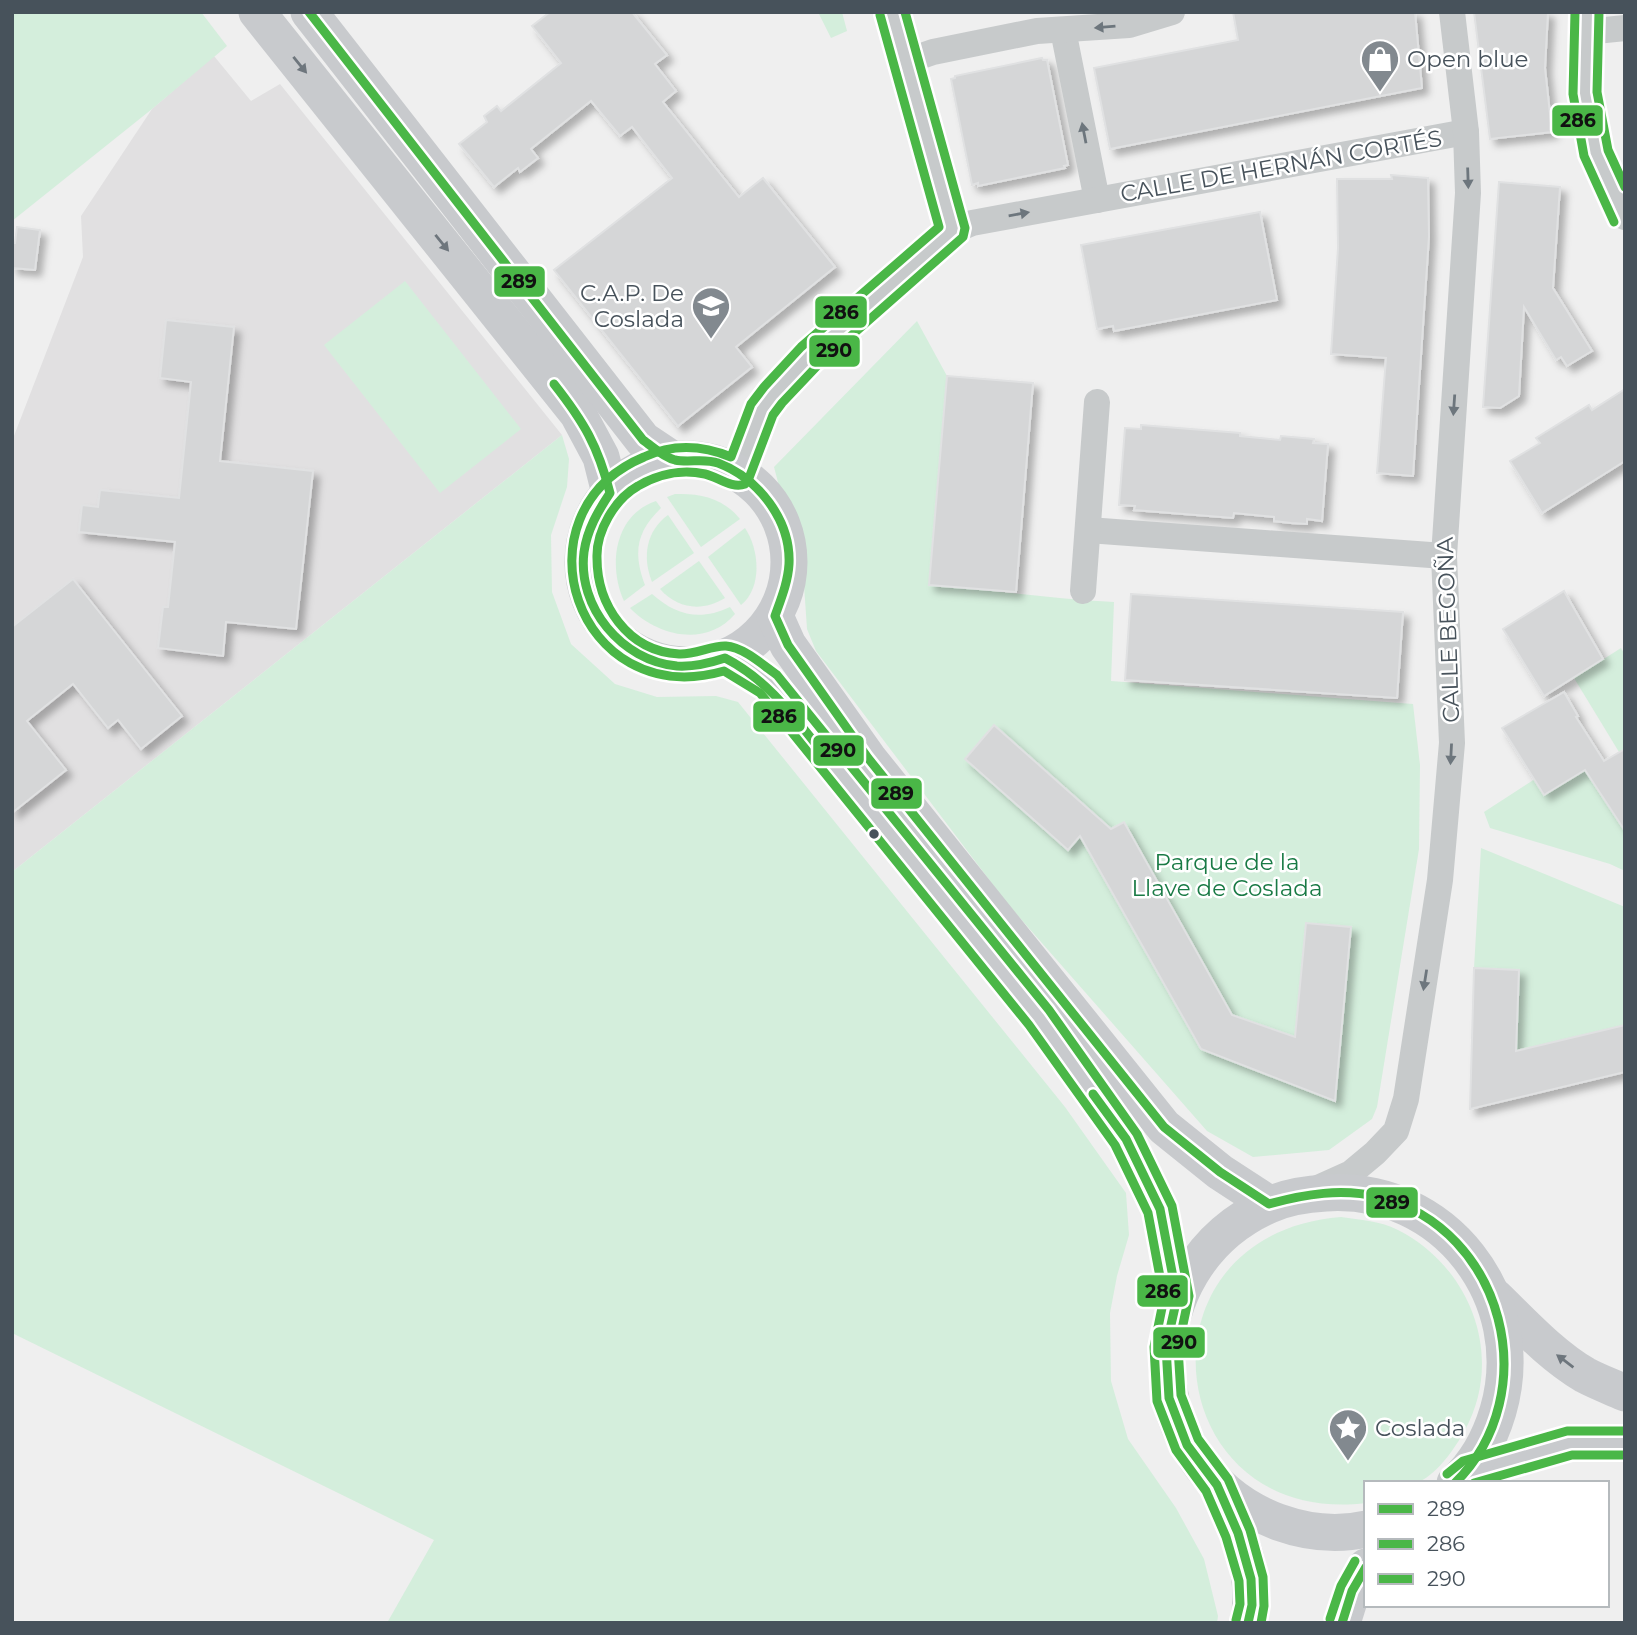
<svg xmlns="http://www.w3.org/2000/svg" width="1637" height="1635" viewBox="0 0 1637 1635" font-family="Montserrat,sans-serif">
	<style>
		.education { fill: #e1e0e1 }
		.green { fill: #d4eedc }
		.building { fill: #d5d6d7; stroke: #e0e1e2; stroke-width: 2; filter: url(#shadow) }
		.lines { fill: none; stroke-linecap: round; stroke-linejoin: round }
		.street { stroke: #c7cacb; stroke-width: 26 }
		.secondary { stroke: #c8cacd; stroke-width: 37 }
		.bus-1-casing { stroke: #fff; stroke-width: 14 }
		.bus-2-casing { stroke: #fff; stroke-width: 14 }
		.bus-3-casing { stroke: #fff; stroke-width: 14 }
		.bus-1 { stroke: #4ab747; stroke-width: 9 }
		.bus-2 { stroke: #4ab747; stroke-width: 9 }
		.bus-3 { stroke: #4ab747; stroke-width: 9 }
		.oneway { fill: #6d767d }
		.oneway2 { fill: #6e767d }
		.bus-dot { fill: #47525b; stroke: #fff; stroke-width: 2.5 }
		.labels { text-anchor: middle; stroke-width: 5; stroke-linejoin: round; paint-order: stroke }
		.poi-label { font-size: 23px; fill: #47525b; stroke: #fff; text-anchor: start }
		.street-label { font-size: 23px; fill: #47525b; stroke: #fff }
		.park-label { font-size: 23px; fill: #197a45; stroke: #fff }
		.line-badge { stroke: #fff; stroke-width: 2.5 }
		.pale-badge-label { font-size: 19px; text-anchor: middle; font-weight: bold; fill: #111 }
	</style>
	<defs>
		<filter id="shadow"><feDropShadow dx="6" dy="6" stdDeviation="3.5" flood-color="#0004"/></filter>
	</defs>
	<rect width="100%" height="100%" fill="#efefef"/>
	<polygon class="education" points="214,56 251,101 280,84 562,435 12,872 12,441 83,257 81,216 152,109"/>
	<g class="green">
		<polygon points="12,12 201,12 227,46 152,109 12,221"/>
		<polygon points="818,12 842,12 847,31 831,38"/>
		<polygon points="405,281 521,429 440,493 324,345"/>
		<path d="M917,321L947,376L930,585C992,590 1052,599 1114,602L1111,681L1413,704L1420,765L1419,849L1377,1107L1372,1119L1329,1150L1253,1157L1207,1131L1006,902L816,651L807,629L802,556L790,528L774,467Z"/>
		<polygon points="562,435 569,459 567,487 551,535 552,592 571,644 615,684 657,697 716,696 738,702 1065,1107 1126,1193 1129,1235 1117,1276 1110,1313 1111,1381 1128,1439 1176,1508 1204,1559 1218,1616 1217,1623 387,1623 434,1540 12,1333 12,872"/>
		<path d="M675,494C701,493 723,498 740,519L701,547L667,497Z"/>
		<path d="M656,501L661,508C636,532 633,553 645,585L624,601C608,566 614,515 656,501Z"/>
		<path d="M668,515L694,553L652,582C642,557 646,531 668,515Z"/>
		<path d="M745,528C759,549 763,587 741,605L708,557Z"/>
		<path d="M699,561L725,598C702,612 678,609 660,589Z"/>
		<path d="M652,594C677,616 700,621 730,607L735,614C706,648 657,636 630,608Z"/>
		<polygon points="1621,648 1625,655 1625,749 1619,752 1574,678"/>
		<polygon points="1585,768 1625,831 1625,871 1610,864 1490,828 1484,812 1535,779 1544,795"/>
		<polygon points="1481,848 1625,907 1625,1025 1500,1055 1518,970 1474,968"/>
		<path d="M1341,1217C1360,1220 1381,1221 1398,1230C1471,1267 1505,1357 1465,1430C1455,1448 1439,1472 1419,1482C1409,1486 1378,1483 1366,1483V1503C1160,1528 1128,1234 1341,1217Z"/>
	</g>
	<g class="building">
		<polygon points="550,12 632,12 667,55 655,64 676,91 663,102 739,197 763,178 835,267 736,347 752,367 678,426 554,270 672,178 632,127 620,136 591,101 531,149 538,158 520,172 518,168 494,187 459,144 487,122 484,116 497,106 501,111 561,63 532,26"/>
		<polygon points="1233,12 1415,12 1422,88 1110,149 1094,68 1238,40"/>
		<polygon points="1474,12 1548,12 1545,68 1552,132 1490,139"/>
		<polygon points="1042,58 1043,60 1047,60 1068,165 1064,166 1065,168 978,186 978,183 972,185 951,79 955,78 955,76"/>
		<polygon points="1391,175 1428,178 1429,236 1413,476 1377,473 1386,358 1331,354 1338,248 1337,179 1392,179"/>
		<polygon points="1499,182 1560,187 1553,288 1592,351 1567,366 1561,357 1556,360 1524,307 1519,396 1500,408 1483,407"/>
		<polygon points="1260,212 1277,300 1114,331 1113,326 1097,329 1081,245"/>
		<polygon points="17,227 40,230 35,270 12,268 12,243 15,243"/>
		<polygon points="166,320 234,327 220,461 313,471 296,629 226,622 223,656 158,648 163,607 168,607 175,542 79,532 82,505 98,507 100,490 179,498 191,382 160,378"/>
		<polygon points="947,376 1033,383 1016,592 929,585"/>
		<polygon points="1625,389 1625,461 1542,513 1510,461 1540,443 1536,438 1589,405 1592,410"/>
		<polygon points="1141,425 1240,433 1240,436 1280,440 1281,436 1314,439 1313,443 1328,444 1322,521 1307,519 1307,524 1291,523 1274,521 1274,517 1234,513 1233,518 1134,510 1135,506 1119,505 1125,428 1141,429"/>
		<polygon points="73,579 182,716 141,749 118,720 108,728 73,684 27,721 66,770 12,813 12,627"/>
		<polygon points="1564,591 1603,659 1544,696 1503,629"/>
		<polygon points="1131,594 1403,612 1397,698 1125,680"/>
		<polygon points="1564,692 1578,716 1576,717 1604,761 1625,749 1625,831 1585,770 1544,795 1502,728"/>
		<polygon points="994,725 1111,829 1124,822 1232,1015 1295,1037 1306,923 1351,927 1335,1101 1201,1049 1080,836 1068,850 965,759"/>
		<polygon points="1474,968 1519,970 1516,1051 1625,1025 1625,1072 1470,1109"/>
	</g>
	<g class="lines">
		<g class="street">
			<polyline points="892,12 953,231"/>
			<polyline points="1587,12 1585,93 1596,154 1625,217"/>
			<polyline points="1063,30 1097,200"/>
			<polyline points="1586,32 1625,28"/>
			<polyline points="907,61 933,52 1037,31 1129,25 1172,12"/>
			<polyline points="738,474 762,409 773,395 809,356 953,231 972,223 1466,132"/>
			<polyline points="1088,530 1444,556"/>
			<polyline points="1083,591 1097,402"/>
			<polyline points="1311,1191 1351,1173 1375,1153 1396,1131 1406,1099 1440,880 1452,743 1444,556 1468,193 1466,132 1452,12"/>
		</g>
		<g class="secondary">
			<polyline points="257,12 578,414 601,457 610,493"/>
			<polyline points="309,12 643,440 673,460"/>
			<circle cx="686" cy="562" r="103"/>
			<polyline points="775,616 788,645 868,758 1164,1127 1220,1172 1269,1204"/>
			<polyline points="725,658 742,666 768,684 1039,1018 1126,1139 1160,1209 1177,1298"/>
			<path d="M1495,1297C1523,1324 1551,1355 1585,1375C1598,1382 1612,1387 1625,1393"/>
			<polyline points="1467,1472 1570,1443 1625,1443"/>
			<path d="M1218,1486C1237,1530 1259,1574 1248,1623"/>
			<path d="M1366,1529C1336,1536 1306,1532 1278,1522C1134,1468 1129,1267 1269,1205C1287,1197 1306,1194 1326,1193C1444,1185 1531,1298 1498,1411C1490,1438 1476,1464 1455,1483"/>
			<polyline points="1342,1623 1352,1591 1366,1567"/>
		</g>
		<g class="bus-1-casing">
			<g id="bus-1">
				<path d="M309,12L643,440C653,447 663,457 675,460C689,463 704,458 718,463C758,478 791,520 789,564C788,582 781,599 775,616L788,645L868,758L1164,1127L1220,1172L1269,1204C1305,1194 1342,1188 1379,1197C1504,1229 1546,1393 1455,1483"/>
				<path d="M554,384C584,422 598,446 610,493C598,511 587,530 584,552C577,607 622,661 677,666C693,667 710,663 725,658C764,678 788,709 815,743"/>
				<polyline points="1093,1094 1126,1139 1160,1209 1177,1298 1166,1347 1169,1398 1187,1445 1217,1485 1238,1533 1251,1579 1252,1605 1248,1623"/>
				<polyline points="1342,1623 1352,1591 1366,1567"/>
			</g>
		</g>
		<g class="bus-2-casing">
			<g id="bus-2">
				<polyline points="1575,12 1573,94 1584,156 1614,222"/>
				<path d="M880,15L939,227L801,347L764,387L751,404L731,457C702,445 672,444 644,457C511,513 576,713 724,671L760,693L1029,1025L1115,1145L1148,1213L1164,1298L1154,1347L1157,1401L1176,1450L1206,1491L1226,1537L1239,1581L1240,1604L1236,1620"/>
				<polyline points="1474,1483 1572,1455 1625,1455"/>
			</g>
		</g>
		<g class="bus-3-casing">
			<g id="bus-3">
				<path d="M905,12L965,228L963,237L818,365L782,403L773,415L749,478L745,484C732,489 718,477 705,474C682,469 658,474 638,486C615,499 596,531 597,558C597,604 627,651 679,654C694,655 713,645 726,646C743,647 763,665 777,675L1049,1010L1137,1134L1172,1206L1189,1296L1178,1348L1181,1395L1198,1439L1228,1479L1250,1530L1263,1577L1264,1606L1261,1623"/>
				<polyline points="1599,12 1597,92 1608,150 1625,187"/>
				<polyline points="1447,1474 1463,1461 1567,1431 1625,1431"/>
				<polyline points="1330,1619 1341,1586 1355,1561"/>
			</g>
		</g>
		<use href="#bus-1" class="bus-1"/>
		<use href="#bus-2" class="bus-2"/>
		<use href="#bus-3" class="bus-3"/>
	</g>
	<defs><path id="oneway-solid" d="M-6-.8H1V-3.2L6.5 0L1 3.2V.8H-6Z" transform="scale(1.75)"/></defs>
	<g class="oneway">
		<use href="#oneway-solid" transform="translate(1105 27) rotate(175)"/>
		<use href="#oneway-solid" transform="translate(1084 133) rotate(-101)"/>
		<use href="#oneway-solid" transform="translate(1468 178) rotate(88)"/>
		<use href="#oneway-solid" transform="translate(1019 214) rotate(-10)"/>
		<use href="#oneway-solid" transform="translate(1454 405) rotate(94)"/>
		<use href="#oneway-solid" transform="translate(1451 754) rotate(93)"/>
		<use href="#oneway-solid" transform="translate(1425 980) rotate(99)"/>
	</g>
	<g class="oneway2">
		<use href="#oneway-solid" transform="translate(300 65) rotate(51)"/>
		<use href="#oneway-solid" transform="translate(442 243) rotate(51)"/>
		<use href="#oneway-solid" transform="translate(1565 1361) rotate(-143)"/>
	</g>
	<defs>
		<g id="shop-pin" transform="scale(2.0125)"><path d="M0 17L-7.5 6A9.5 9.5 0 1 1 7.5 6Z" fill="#82898f" stroke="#fff"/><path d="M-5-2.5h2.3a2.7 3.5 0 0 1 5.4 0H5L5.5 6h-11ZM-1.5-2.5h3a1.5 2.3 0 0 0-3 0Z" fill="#fff"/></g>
		<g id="school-pin" transform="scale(2.0125)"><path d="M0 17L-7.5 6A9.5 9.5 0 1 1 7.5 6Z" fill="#82898f" stroke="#fff"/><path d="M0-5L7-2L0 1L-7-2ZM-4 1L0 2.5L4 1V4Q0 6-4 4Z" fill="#fff"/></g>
		<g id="sight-pin" transform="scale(2.0125)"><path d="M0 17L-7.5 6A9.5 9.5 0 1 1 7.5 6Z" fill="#82898f" stroke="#fff"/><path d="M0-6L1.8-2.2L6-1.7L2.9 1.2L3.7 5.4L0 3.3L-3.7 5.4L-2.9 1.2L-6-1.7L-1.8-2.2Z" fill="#fff"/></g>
	</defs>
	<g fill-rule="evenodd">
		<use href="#shop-pin" x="1380" y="59"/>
		<use href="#school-pin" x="711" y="306"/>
		<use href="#sight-pin" x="1348" y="1428"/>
	</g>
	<circle class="bus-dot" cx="874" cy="834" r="6"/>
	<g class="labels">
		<g class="poi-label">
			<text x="1407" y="67">Open blue</text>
			<text x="684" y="301" text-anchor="end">C.A.P. De<tspan x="684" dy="26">Coslada</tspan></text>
			<text x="1375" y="1436">Coslada</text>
		</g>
		<g class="street-label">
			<text transform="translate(1281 166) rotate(-10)" y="8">CALLE DE HERNÁN CORTÉS</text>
			<text transform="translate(1448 630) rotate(-92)" y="8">CALLE BEGOÑA</text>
		</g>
		<g class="park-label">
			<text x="1227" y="870">Parque de la<tspan x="1227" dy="26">Llave de Coslada</tspan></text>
		</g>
	</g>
	<g class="line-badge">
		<rect x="1551" y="104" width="53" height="33" rx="7" fill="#4ab747"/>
		<rect x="493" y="265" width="53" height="33" rx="7" fill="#4ab747"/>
		<rect x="814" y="295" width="54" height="34" rx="7" fill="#4ab747"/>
		<rect x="808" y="334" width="53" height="34" rx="7" fill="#4ab747"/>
		<rect x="752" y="700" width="54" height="33" rx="7" fill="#4ab747"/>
		<rect x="812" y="734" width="53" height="33" rx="7" fill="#4ab747"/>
		<rect x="870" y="777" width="53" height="33" rx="7" fill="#4ab747"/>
		<rect x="1365" y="1186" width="54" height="33" rx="7" fill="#4ab747"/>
		<rect x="1136" y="1274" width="53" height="34" rx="7" fill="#4ab747"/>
		<rect x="1152" y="1326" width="54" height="33" rx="7" fill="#4ab747"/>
	</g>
	<g class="pale-badge-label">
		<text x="1578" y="127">286</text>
		<text x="519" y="288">289</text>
		<text x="841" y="319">286</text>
		<text x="834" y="357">290</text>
		<text x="779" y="723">286</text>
		<text x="838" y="757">290</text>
		<text x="896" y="800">289</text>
		<text x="1392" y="1209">289</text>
		<text x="1163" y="1298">286</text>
		<text x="1179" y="1349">290</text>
	</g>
	<rect width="1637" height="1635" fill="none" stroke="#47525b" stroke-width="28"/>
	<rect x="1364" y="1481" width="245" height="126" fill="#ffffff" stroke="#b5babd" stroke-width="2"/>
	<rect x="1378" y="1504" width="35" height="10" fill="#4ab747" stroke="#b5babd" stroke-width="2"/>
	<text x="1427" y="1516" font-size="21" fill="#47525b">289</text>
	<rect x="1378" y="1539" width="35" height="10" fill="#4ab747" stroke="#b5babd" stroke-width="2"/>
	<text x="1427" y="1551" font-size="21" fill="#47525b">286</text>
	<rect x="1378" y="1574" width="35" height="10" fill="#4ab747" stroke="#b5babd" stroke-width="2"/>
	<text x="1427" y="1586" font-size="21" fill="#47525b">290</text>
</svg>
